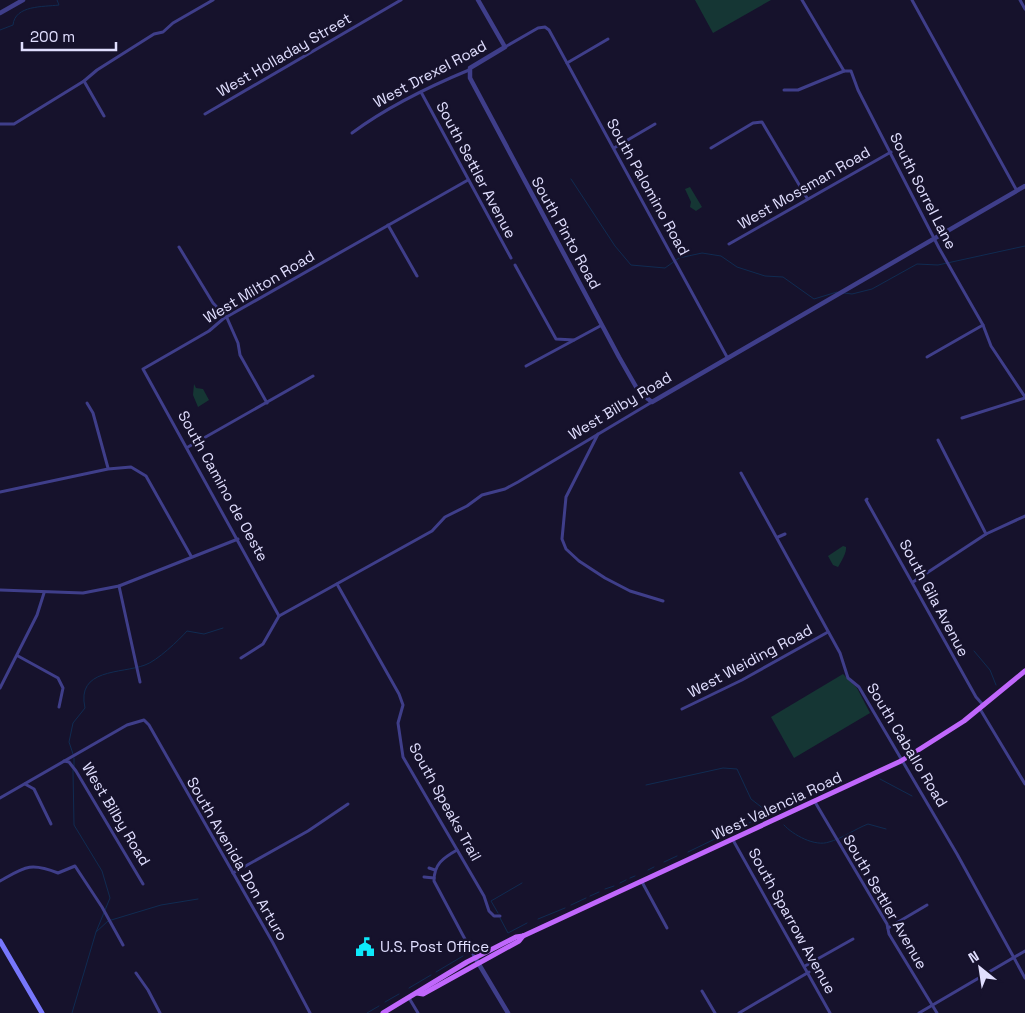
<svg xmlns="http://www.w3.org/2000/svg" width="1025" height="1013" viewBox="0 0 1025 1013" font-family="'Space Grotesk',sans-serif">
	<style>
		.green { fill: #153634 }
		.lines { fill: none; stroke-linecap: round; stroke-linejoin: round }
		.stream { stroke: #102b51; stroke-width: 1 }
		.minor { stroke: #3f3e8a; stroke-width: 3 }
		.tertiary { stroke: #3f3e8a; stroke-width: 4.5 }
		.secondary { stroke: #7777fc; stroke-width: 5 }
		.primary { stroke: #c067fc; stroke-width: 5 }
		.labels { text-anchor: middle; stroke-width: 5; stroke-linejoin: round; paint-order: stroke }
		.street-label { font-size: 15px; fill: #e0defe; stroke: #16122c }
		.poi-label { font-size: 15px; fill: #e0defe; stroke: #16122c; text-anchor: start }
	</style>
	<rect width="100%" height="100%" fill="#16122c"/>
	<g class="green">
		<polygon points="695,0 771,0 713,33"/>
		<polygon points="690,187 702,207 696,211 690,207 691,202 685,189"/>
		<polygon points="194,384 196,388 203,389 209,400 198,407 193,395"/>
		<path d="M843,546L846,547C847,552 841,562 838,567L833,565L828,556Z"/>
		<polygon points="843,674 857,688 870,713 794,758 771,717"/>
	</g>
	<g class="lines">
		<g class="stream">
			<path d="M0,30L13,25C15,5 43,7 59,5L57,0"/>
			<polyline points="571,179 615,246 631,265 665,268 679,258 702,253 721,256 737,267 765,276 783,277 814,299 837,292"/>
			<polyline points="844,293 852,294 872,289 917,264 938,265 1025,246"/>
			<polyline points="974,651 990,670 996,685"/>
			<path d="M73,754L69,742L73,723L85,708C76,668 121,674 145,665C157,661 179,640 187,631L204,634L223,628"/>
			<polyline points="74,766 74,758"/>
			<polyline points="73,770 74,825 102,871 110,898 96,932"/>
			<polyline points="880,779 912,796"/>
			<polyline points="646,785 723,768 737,769 751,799 769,813"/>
			<path d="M784,825C793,835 815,847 829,842C841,839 855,829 868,824L886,829"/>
			<polyline points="733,831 755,820"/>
			<polyline points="688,852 719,837"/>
			<polyline points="664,862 677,856"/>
			<polyline points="648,870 654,867"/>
			<polyline points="630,878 635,876"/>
			<polyline points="620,883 626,880"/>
			<polyline points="605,889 614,886"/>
			<polyline points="590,896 599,892"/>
			<polyline points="571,905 586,898"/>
			<polyline points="498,913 491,901 522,883"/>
			<polyline points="500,918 508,933 527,923"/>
			<polyline points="538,919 565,908"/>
			<polyline points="436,972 463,956"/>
			<polyline points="409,988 431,975"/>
			<polyline points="385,1002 399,994"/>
			<polyline points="72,1013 96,932 108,921 161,905 198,899"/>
			<polyline points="367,1013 379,1006"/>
		</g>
		<g class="minor">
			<polyline points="802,0 844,71 851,71 858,90 939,248 983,325 991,346 1025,397"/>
			<polyline points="912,0 1017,191"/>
			<polyline points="1020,0 1025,9"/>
			<polyline points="505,47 538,28 545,27 549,30 727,357"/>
			<polyline points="567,63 608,39"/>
			<polyline points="784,90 798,90 844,71"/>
			<polyline points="421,92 511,258"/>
			<polyline points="205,114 401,0"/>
			<polyline points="104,116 84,81 97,70 154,34 163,32 173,23 213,0"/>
			<polyline points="0,124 14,124 84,81"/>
			<path d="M352,133C387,107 428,87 469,70"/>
			<polyline points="614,148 655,124"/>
			<polyline points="711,148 753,123 762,122 807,198"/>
			<polyline points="388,225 417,276"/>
			<polyline points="729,244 891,152"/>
			<polyline points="179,247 213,303 227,318 238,343 240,355 267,403"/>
			<polyline points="515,265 556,339 574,340"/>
			<polyline points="927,357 983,325"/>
			<polyline points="526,366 602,325"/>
			<polyline points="87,403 93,413 108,468"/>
			<polyline points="962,418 1025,398"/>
			<polyline points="598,434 566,497 562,539 566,549 579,561 605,578 630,591 663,601"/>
			<polyline points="938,440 986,534"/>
			<polyline points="188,447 313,376"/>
			<polyline points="741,473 840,653 848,678 859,687 957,854 1025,978"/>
			<polyline points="0,492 108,469 131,467 146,476 191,556"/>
			<polyline points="867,499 866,500 976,697 984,706"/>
			<polyline points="778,537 785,534"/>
			<polyline points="913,582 986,534 1025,516"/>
			<polyline points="337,584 399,694 403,705 398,723 403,757 484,896 489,911 494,916 500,916"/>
			<polyline points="119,586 140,682"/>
			<polyline points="0,590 83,593 119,586 238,539"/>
			<polyline points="279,616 143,369 209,331 223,319 468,180"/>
			<polyline points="18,656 58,678 63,688 59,707"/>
			<polyline points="241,658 263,644 279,616 432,531 445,517 467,506 482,495 505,489 518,482 652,402"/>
			<polyline points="0,688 37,615 44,593"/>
			<polyline points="682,709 742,680 828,632"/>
			<polyline points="980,709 1025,784"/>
			<polyline points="64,761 69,762 76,771 143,884"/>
			<polyline points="25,784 34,789 51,824"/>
			<polyline points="0,798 127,725 144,720 149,725 273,943 310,1013"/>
			<polyline points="815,802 887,924 889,934 937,1013"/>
			<polyline points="733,840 830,1013"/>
			<path d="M457,850C443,858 434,864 434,881L475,958"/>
			<polyline points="429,868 435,870"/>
			<polyline points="233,873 308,831 348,804"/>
			<polyline points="424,877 434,878"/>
			<path d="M0,881C25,867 30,862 58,873L75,866L102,907L123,945"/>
			<polyline points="642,882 667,928"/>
			<polyline points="888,928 927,905"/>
			<polyline points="805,966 853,939"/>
			<polyline points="136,973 148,990 160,1013"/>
			<polyline points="702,991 715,1013"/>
			<polyline points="409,998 418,1013"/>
			<polyline points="739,1013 809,972"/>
			<polyline points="919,1013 1025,951"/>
		</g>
		<g class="tertiary">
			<polyline points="478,0 505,47 470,68 470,78 619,357 639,392 652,402 1025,186"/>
			<polyline points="0,13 23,0"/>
			<polyline points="477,961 508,1013"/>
		</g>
		<polyline class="secondary" points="0,941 42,1013"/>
		<g class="primary">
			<polyline points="417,993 423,994 519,941 523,936"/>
			<polyline points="383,1013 467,962 516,937 523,936 901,761 964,721 1025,671"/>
		</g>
	</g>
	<defs>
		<g id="civic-bare" transform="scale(1.5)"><path d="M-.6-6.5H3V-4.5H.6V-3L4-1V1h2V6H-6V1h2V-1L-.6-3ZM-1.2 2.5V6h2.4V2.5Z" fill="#0ee9fa" stroke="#16122c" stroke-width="2.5" paint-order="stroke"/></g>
	</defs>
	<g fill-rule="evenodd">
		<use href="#civic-bare" x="365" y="947"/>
	</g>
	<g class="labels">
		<g class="street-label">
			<text transform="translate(284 55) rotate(-30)" y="5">West Holladay Street</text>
			<text transform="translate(430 74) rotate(-28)" y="5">West Drexel Road</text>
			<text transform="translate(476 170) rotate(62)" y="5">South Settler Avenue</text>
			<text transform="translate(648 187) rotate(61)" y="5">South Palomino Road</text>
			<text transform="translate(804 188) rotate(-30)" y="5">West Mossman Road</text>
			<text transform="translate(923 191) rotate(63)" y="5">South Sorrel Lane</text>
			<text transform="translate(566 233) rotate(61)" y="5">South Pinto Road</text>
			<text transform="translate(259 287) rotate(-31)" y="5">West Milton Road</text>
			<text transform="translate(620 406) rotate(-31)" y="5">West Bilby Road</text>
			<text transform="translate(223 486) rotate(61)" y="5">South Camino de Oeste</text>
			<text transform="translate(934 598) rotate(62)" y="5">South Gila Avenue</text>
			<text transform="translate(750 661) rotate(-28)" y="5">West Weiding Road</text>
			<text transform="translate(907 745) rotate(59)" y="5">South Caballo Road</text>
			<text transform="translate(445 802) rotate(61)" y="5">South Speaks Trail</text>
			<text transform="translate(777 806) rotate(-25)" y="5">West Valencia Road</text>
			<text transform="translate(116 814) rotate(59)" y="5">West Bilby Road</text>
			<text transform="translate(237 859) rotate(60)" y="5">South Avenida Don Arturo</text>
			<text transform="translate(885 902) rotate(60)" y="5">South Settler Avenue</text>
			<text transform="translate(792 921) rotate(61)" y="5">South Sparrow Avenue</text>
		</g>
		<g class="poi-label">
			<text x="380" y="952">U.S. Post Office</text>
		</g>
	</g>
	<g transform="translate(980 968) rotate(330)" stroke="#16122c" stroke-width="4" paint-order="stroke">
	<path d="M0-4L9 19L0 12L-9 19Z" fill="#e0defe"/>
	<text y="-8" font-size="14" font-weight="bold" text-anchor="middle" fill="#e0defe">N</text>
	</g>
	<path d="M22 42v8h94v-8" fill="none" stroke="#e0defe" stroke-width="2.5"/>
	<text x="30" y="42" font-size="15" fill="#e0defe" stroke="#16122c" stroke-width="4" paint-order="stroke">200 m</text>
</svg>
